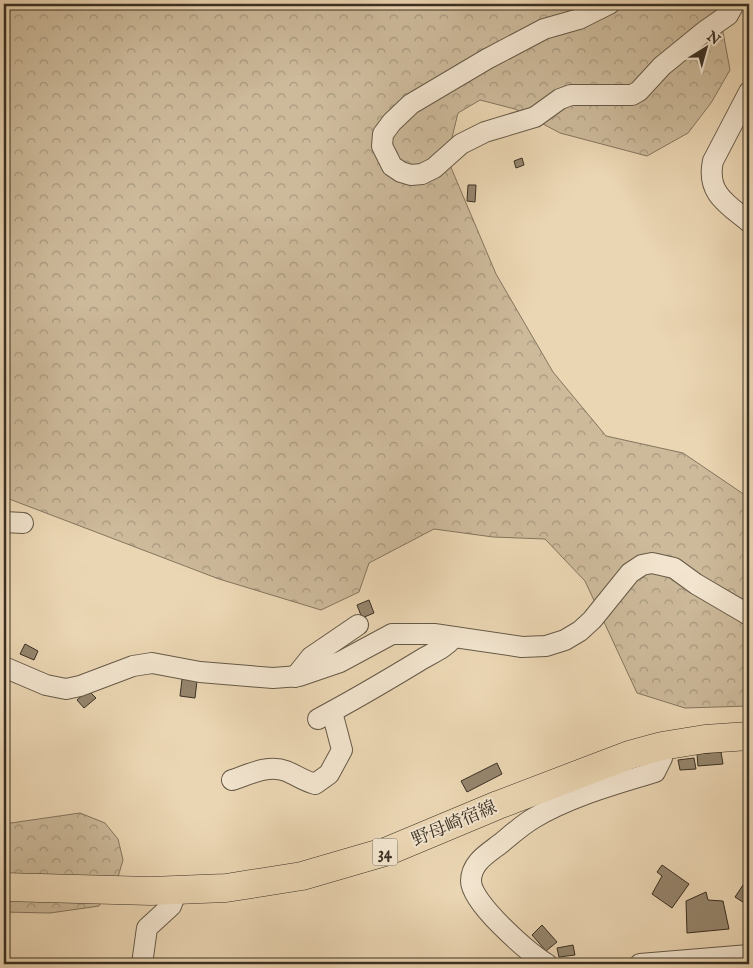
<svg xmlns="http://www.w3.org/2000/svg" width="753" height="968" viewBox="0 0 753 968" font-family="'IM FELL English','Noto Serif JP',serif">
	<style>
		.forest { fill: url(#forest-crowns); stroke: #84755f }
		.building { fill: #96866e; stroke: #3a3023 }
		.lines { fill: none; stroke-linecap: round; stroke-linejoin: round }
		.minor-casing { stroke: #665a47; stroke-width: 22 }
		.primary-casing { stroke: #3a3023; stroke-width: 29 }
		.minor { stroke: #f2e4ce; stroke-width: 20 }
		.primary { stroke: #ebd6b3; stroke-width: 28 }
		.labels { text-anchor: middle; stroke-width: 4; stroke-linejoin: round; paint-order: stroke }
		.shield { fill: #f2e4ce; stroke: #716656; stroke-width: 1 }
		.shield-label { font-size: 16px; font-weight: bold; fill: #3a3023 }
		.street-label { font-size: 18px; fill: #3a3023; stroke: #f2e4ce }
	</style>
	<defs>
		<pattern id="forest-crowns" width="20" height="18" patternUnits="userSpaceOnUse" patternTransform="scale(1.25)"><rect width="20" height="18" fill="#cdba9b"/><path d="M2 6a3 3 0 1 1 6 0M12 15a3 3 0 1 1 6 0" fill="none" stroke="#a7987e"/></pattern>
	</defs>
	<rect width="100%" height="100%" fill="#ebd6b3"/>
	<filter id="stains"><feTurbulence type="fractalNoise" baseFrequency=".004" numOctaves="4"/><feColorMatrix values="0 0 0 0 .2 0 0 0 0 .09 0 0 0 0 .02 0 0 0 .5 -.17"/></filter>
	<radialGradient id="worn" r=".72"><stop offset=".6" stop-color="#630" stop-opacity="0"/><stop offset="1" stop-color="#630" stop-opacity=".3"/></radialGradient>
	<g class="forest">
		<polygon points="4,4 723,4 721,21 730,70 711,103 688,133 647,156 560,133 515,109 480,100 458,113 447,158 496,274 553,372 606,436 683,453 742,493 749,499 749,706 685,708 637,693 585,581 545,539 493,537 434,529 369,563 359,592 321,610 219,579 4,497"/>
		<polygon points="80,813 105,823 118,839 123,860 118,877 99,906 50,913 4,912 4,824"/>
	</g>
	<g class="building">
		<polygon points="522,158 524,165 516,168 514,161"/>
		<polygon points="468,185 476,185 475,202 467,201"/>
		<polygon points="369,600 374,613 362,618 357,605"/>
		<polygon points="25,644 38,651 34,660 20,654"/>
		<polygon points="182,679 197,681 195,698 180,696"/>
		<polygon points="88,690 96,698 84,708 77,700"/>
		<polygon points="721,752 723,764 698,766 697,754"/>
		<polygon points="694,758 696,769 680,770 678,760"/>
		<polygon points="497,763 502,774 467,792 461,781"/>
		<polygon points="662,865 689,884 672,908 652,894 662,876 657,872"/>
		<polygon points="749,876 749,906 735,897"/>
		<polygon points="706,892 708,900 723,901 729,929 687,933 686,901"/>
		<polygon points="542,925 557,942 546,951 532,935"/>
		<polygon points="573,945 575,955 559,957 557,948"/>
	</g>
	<g class="lines">
		<g class="minor-casing">
			<g id="minor">
				<polyline points="609,4 579,19 544,29 487,59 411,104 392,122 383,134 382,146 392,166 401,172 411,175 422,174 434,168 461,144 485,132 535,117 560,99 571,95 632,95 639,91 662,66 705,31 728,15 734,4"/>
				<path d="M749,92L713,161C706,193 727,204 749,222"/>
				<polyline points="4,522 23,523"/>
				<polyline points="4,667 46,685 66,689 80,686 133,666 152,663 200,672 273,678 299,676 340,662 392,634 434,634 522,647 546,646 565,640 580,631 592,620 630,573 642,565 652,563 674,568 696,584 749,615"/>
				<polyline points="295,677 311,657 358,625"/>
				<path d="M318,719C352,701 386,681 419,661C432,653 444,649 454,637"/>
				<path d="M232,780C248,775 268,764 286,771C296,775 304,781 315,784L329,774L342,750L332,712"/>
				<polyline points="142,964 147,928 171,906 177,890"/>
				<path d="M547,964C528,952 471,903 471,881C471,863 487,854 500,844C511,835 522,825 534,818C571,796 613,785 655,772L662,758V746"/>
				<polyline points="640,964 749,955"/>
			</g>
		</g>
		<g class="primary-casing">
			<polyline id="primary" points="4,887 151,891 226,888 302,876 388,851 498,805 629,755 662,746 705,739 749,736"/>
		</g>
		<use href="#minor" class="minor"/>
		<use href="#primary" class="primary"/>
	</g>
	<g class="labels">
		<rect class="shield" x="372.5" y="838.5" width="25" height="27" rx="4"/>
		<g class="shield-label">
			<text x="385" y="858">34</text>
		</g>
		<g class="street-label">
			<text transform="translate(454 823) rotate(-23)" y="6">野母崎宿線</text>
		</g>
	</g>
	<rect width="753" height="968" fill="none" stroke="#ebd6b3" stroke-width="20"/>
	<rect x="5" y="5" width="743" height="958" fill="none" stroke="#3a3023" stroke-width="2.5"/>
	<rect x="10" y="10" width="733" height="948" fill="none" stroke="#3a3023"/>
	<g transform="translate(706 48) rotate(37)" stroke="#f2e4ce" stroke-width="4" paint-order="stroke">
	<path d="M0-4L9 19L0 12L-9 19Z" fill="#3a3023"/>
	<text y="-8" font-size="14" font-weight="bold" text-anchor="middle" fill="#3a3023">N</text>
	</g>
	<rect width="100%" height="100%" filter="url(#stains)"/>
	<rect width="100%" height="100%" fill="url(#worn)"/>
</svg>
